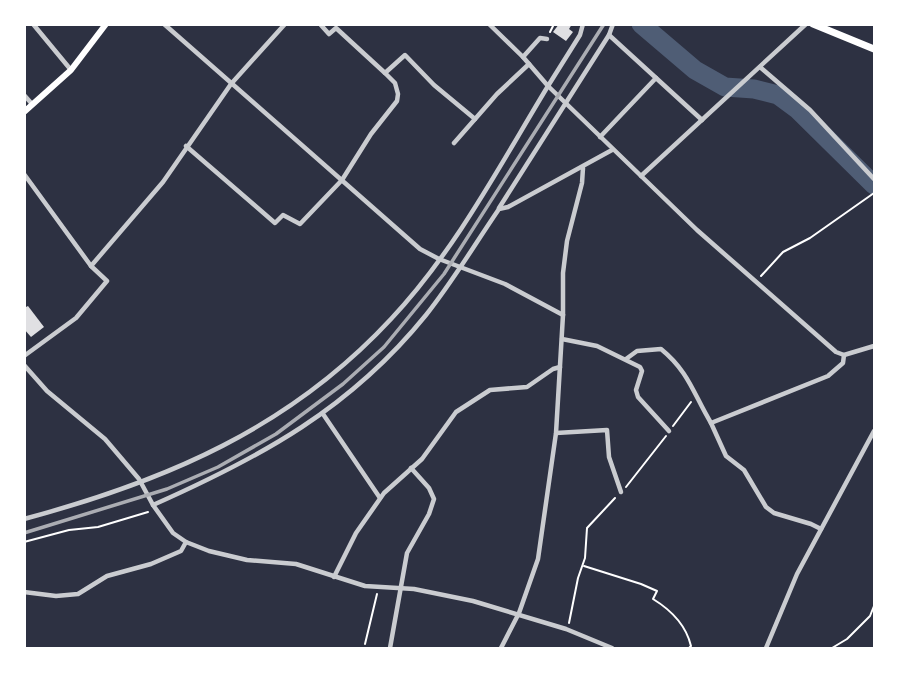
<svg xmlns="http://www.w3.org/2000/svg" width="899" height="673" viewBox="0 0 899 673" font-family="'Sofia Sans Condensed',sans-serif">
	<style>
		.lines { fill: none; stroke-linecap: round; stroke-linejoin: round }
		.river { stroke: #4f5d75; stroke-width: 19 }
		.building { fill: #e0e0e3 }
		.path { stroke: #fff; stroke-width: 2 }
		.minor { stroke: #caccd0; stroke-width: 4.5 }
		.secondary { stroke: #fff; stroke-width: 6 }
		.trunk { stroke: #fff; stroke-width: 7 }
		.rail { stroke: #abadb3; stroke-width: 3.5 }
	</style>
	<rect width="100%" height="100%" fill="#2d3142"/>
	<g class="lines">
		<polyline class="river" points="641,24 695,70 725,87 754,89 778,95 797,109 874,185"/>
	</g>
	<g class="building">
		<polygon points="559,24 572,24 569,29 573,32 566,41 553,32"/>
		<polygon points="28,306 44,327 31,337 24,329 24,308"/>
	</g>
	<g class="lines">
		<g class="path">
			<polyline points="550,32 554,24"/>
			<polyline points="761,276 783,252 810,238 874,193"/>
			<polyline points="673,426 691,402"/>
			<polyline points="626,487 666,436"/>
			<polyline points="24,542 69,530 98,527 148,512"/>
			<path d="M584,566L641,584L657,591L653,599C671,610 686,625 691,646L689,648"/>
			<polyline points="569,623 578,578 585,558 587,528 615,498"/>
			<polyline points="365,644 377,594"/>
			<polyline points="832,648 847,639 870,616 874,606"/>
		</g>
		<g class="minor">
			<polyline points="33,24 71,70"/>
			<polyline points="164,24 420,249 439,259 505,284 563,315"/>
			<polyline points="320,24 329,34 336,28 385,73 405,55 434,85 475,119"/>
			<polyline points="583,24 580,35 548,86 697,230 836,352 844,355 874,346"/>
			<polyline points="609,35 613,24"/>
			<polyline points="523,57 540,38 547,39"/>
			<polyline points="760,67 810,110 874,179"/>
			<polyline points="24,95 32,104"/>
			<polyline points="600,137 656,78"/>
			<polyline points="454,143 497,94 529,64"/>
			<polyline points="186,146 275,223 283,215 300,224 342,180 371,134 397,101 398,94 395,83 385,73"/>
			<polyline points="24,174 91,266 107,281 76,318 24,356"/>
			<polyline points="641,176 806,24"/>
			<polyline points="499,208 609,35 702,120"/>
			<polyline points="91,266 163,182 231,84 285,24"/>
			<polyline points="562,339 597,346 640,367 642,371 636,390 638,397 669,431"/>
			<path d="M626,359L637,351L661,349C689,372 693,393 711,423L828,376L843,363L844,355"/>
			<polyline points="24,365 47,391 105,439 139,479 153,505 173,533 186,542 209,551 247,560 296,564 365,586 414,589 473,601 566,629 612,648"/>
			<polyline points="323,414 380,498"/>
			<polyline points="711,423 726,456 744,470 766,507 774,513 811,524 821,529"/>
			<polyline points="556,433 607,430 609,457 621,492"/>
			<path d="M153,505C261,457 350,409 426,315C453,281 475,244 499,209L508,207L612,150"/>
			<path d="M24,519C166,481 290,428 391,319C455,251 500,165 548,86L523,57L489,24"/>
			<polyline points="334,577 356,533 384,493 422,459 456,412 490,390 527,387 553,369 560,367"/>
			<polyline points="24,592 56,596 78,594 107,576 151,564 181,551 186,542"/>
			<polyline points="390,648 407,553 429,514 434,499 429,488 411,468"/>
			<polyline points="501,648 519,613 538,559 556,433 563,315 563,273 567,241 582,183 583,168"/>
			<polyline points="766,648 797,574 874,431"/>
		</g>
		<polyline class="secondary" points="24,112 71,70 106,24"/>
		<polyline class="trunk" points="813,24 874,49"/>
		<polyline class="rail" points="24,533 167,489 218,467 276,434 343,384 384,347 444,274 604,24"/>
	</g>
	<rect width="899" height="673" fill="none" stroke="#ffffff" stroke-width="52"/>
</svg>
